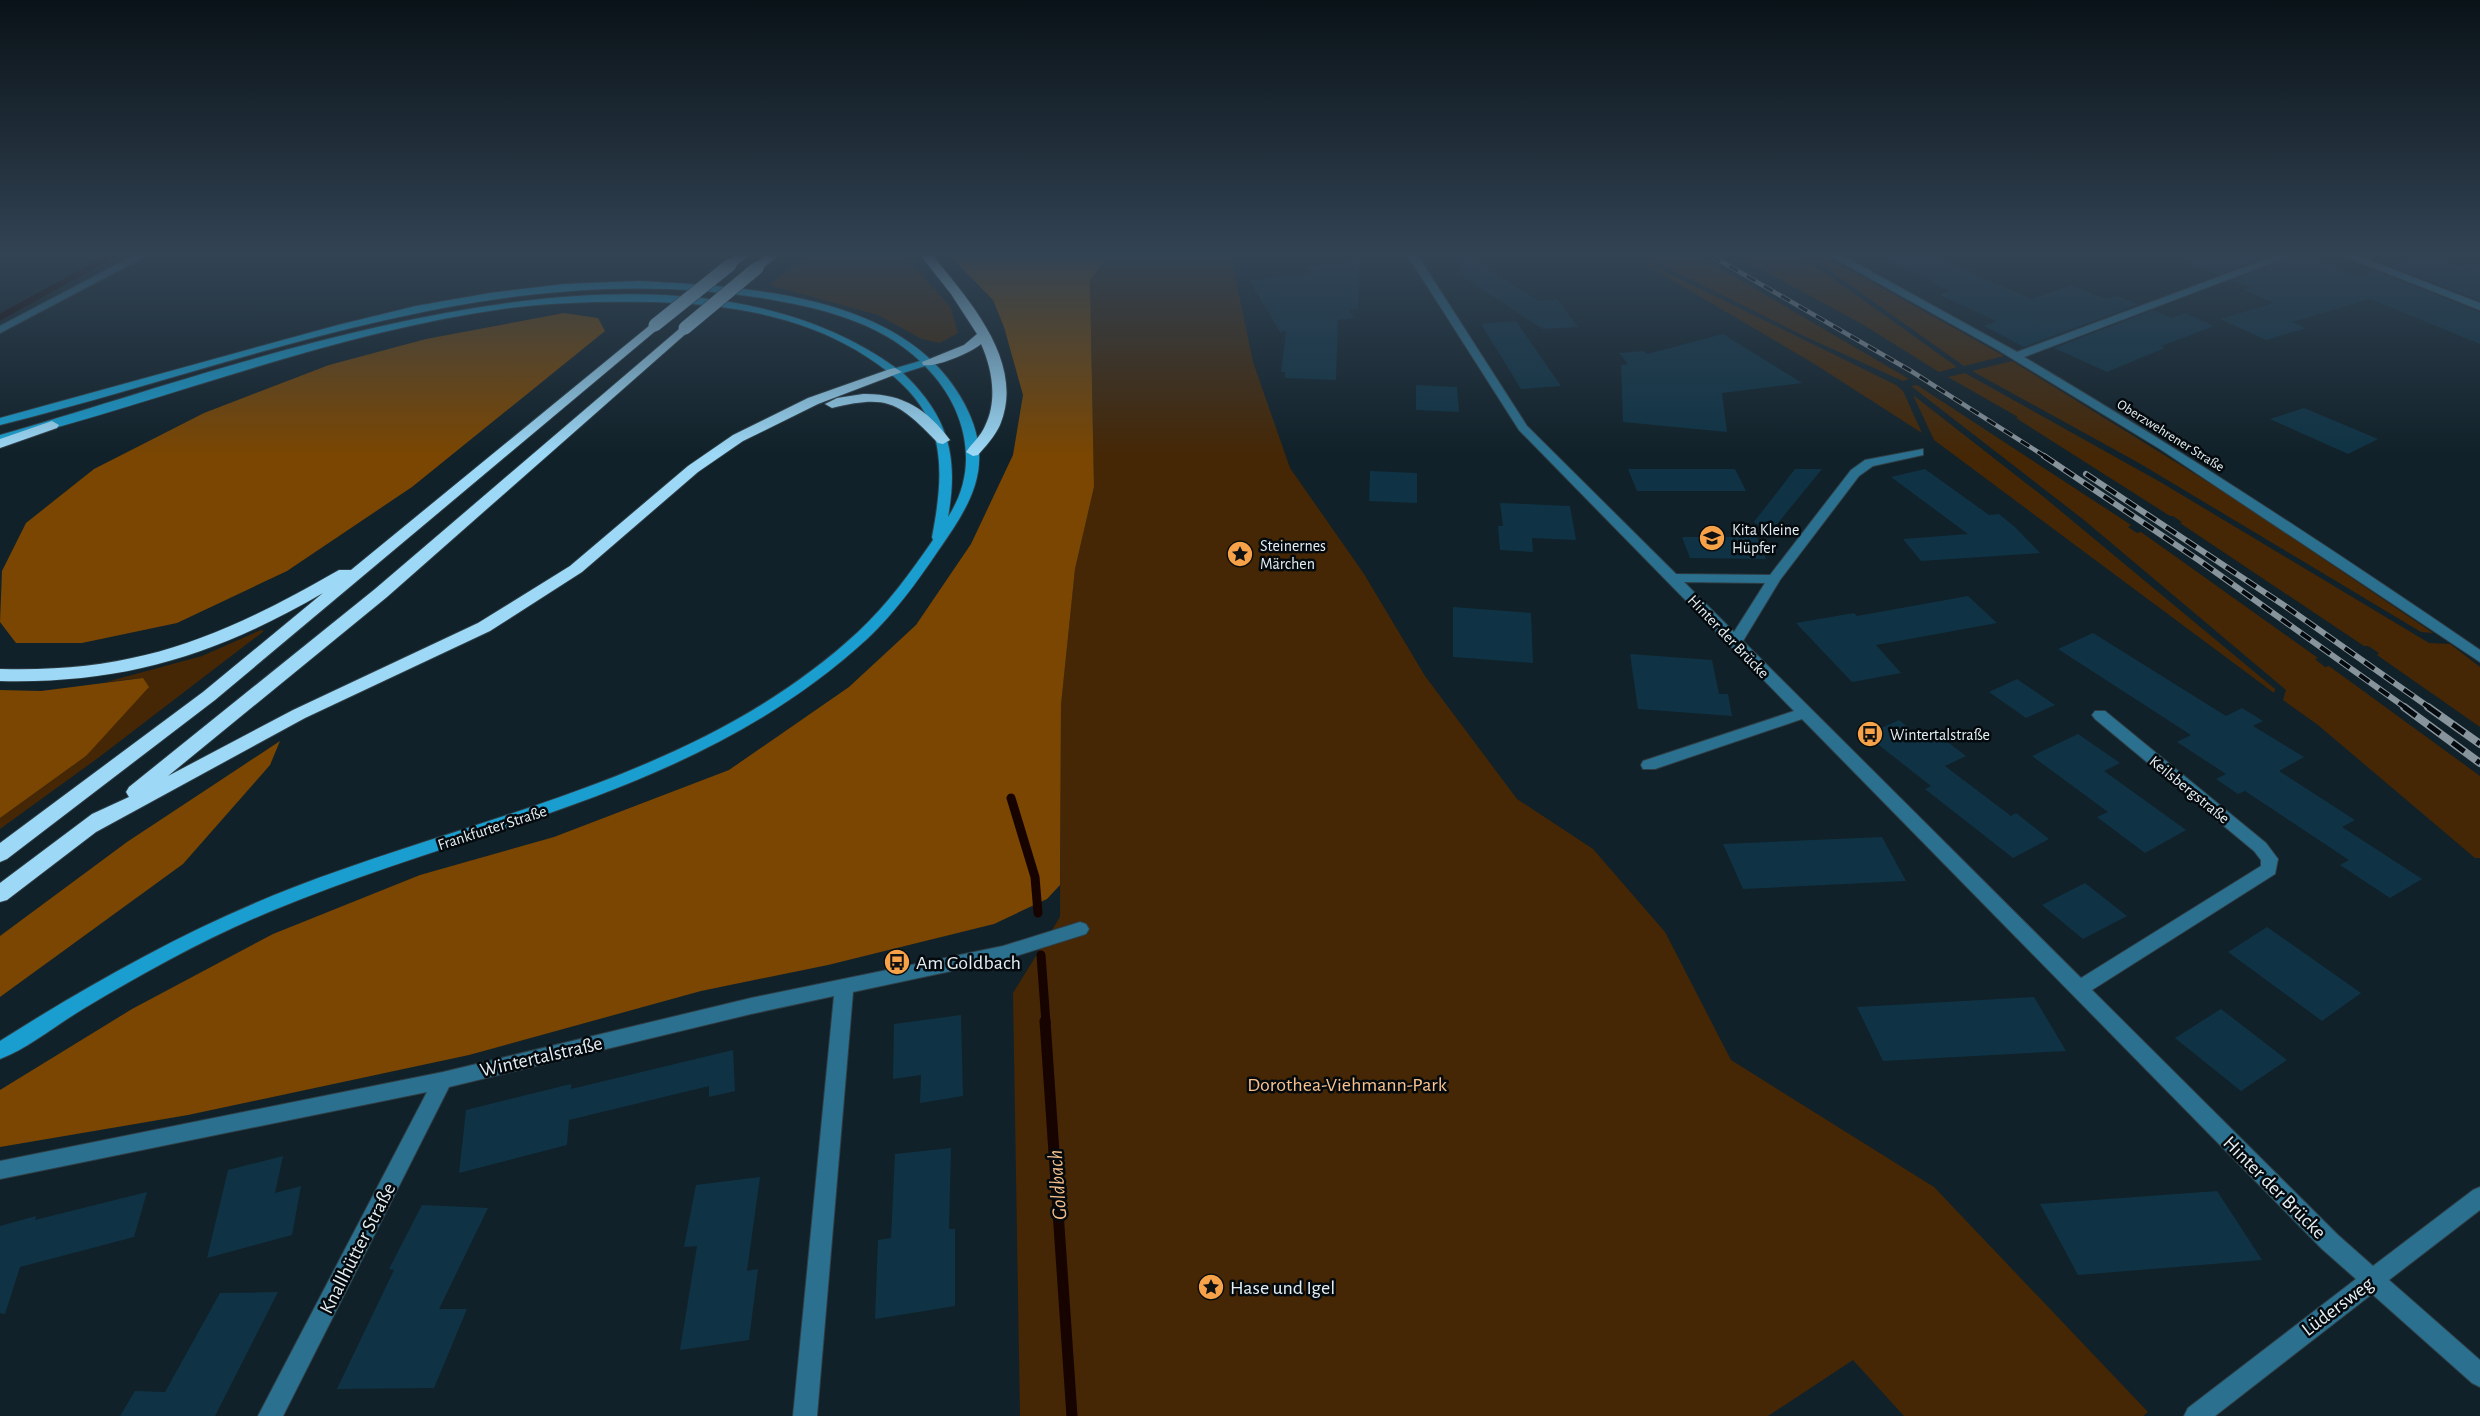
<svg xmlns="http://www.w3.org/2000/svg" width="2480" height="1416" viewBox="0 0 2480 1416" font-family="'Alegreya Sans',sans-serif">
	<style>
		.green { fill: #452705 }
		.forest { fill: #7a4601 }
		.lines { fill: none; stroke-linecap: round; stroke-linejoin: round }
		.stream-far2 { stroke: #170400; stroke-width: 6 }
		.stream-far1 { stroke: #170400; stroke-width: 9 }
		.stream { stroke: #170400; stroke-width: 11 }
		.building { fill: #0f3344 }
		.minor-casing { stroke: #2f3e45; stroke-width: 2 }
		.secondary-casing { stroke: #2f3e45; stroke-width: 2 }
		.motorway-casing { stroke: #2f3e45; stroke-width: 2 }
		.minor { fill: #2b708e; fill-rule: evenodd }
		.secondary { fill: #1a9ecf; fill-rule: evenodd }
		.motorway { fill: #9dd9f7; fill-rule: evenodd }
		.rail-far2-casing { stroke: #88949b; stroke-width: 4.5 }
		.rail-far1-casing { stroke: #88949b; stroke-width: 6 }
		.rail-casing { stroke: #88949b; stroke-width: 8 }
		.rail-far2 { stroke: #040a0d; stroke-width: 3; stroke-dasharray: 10; stroke-linecap: butt }
		.rail-far1 { stroke: #040a0d; stroke-width: 4; stroke-dasharray: 12; stroke-linecap: butt }
		.rail { stroke: #040a0d; stroke-width: 5; stroke-dasharray: 15; stroke-linecap: butt }
		.motorway-bridge-casing { stroke: #2f3e45; stroke-width: 14; stroke-linecap: butt }
		.motorway-bridge { stroke: #9dd9f7; stroke-width: 13 }
		.labels { text-anchor: middle; stroke-width: 5; stroke-linejoin: round; paint-order: stroke }
		.far-street-label { font-size: 14px; fill: #e4eef3; stroke: #040a0d }
		.poi-label { font-size: 16px; fill: #e4eef3; stroke: #040a0d; text-anchor: start }
		.street-label { font-size: 16px; fill: #e4eef3; stroke: #040a0d }
		.near-poi-label { font-size: 20px; fill: #e4eef3; stroke: #040a0d; text-anchor: start }
		.near-street-label { font-size: 20px; fill: #e4eef3; stroke: #040a0d }
		.near-park-label { font-size: 20px; fill: #fbc28e; stroke: #040a0d }
		.near-water-label { font-size: 21px; font-style: italic; fill: #f5be8a; stroke: #040a0d }
	</style>
	<rect width="100%" height="100%" fill="#112129"/>
	<g class="green">
		<polygon points="805,256 906,256 951,308 958,333 940,343 922,339 878,315 769,285"/>
		<polygon points="1107,256 1231,256 1253,362 1290,468 1364,574 1425,676 1517,799 1593,849 1665,932 1731,1060 1934,1187 2148,1412 2143,1416 1904,1416 1853,1360 1768,1416 1020,1416 1013,993 1060,917 1061,705 1075,569 1094,487 1090,281"/>
		<polygon points="1644,256 1701,257 1909,379 1903,381 1806,337"/>
		<polygon points="1737,256 1802,256 1957,367 1939,372 1862,324"/>
		<polygon points="1809,256 1825,256 2004,356 1964,366"/>
		<polygon points="1638,258 1896,385 1903,391 1922,433 1813,363 1636,259"/>
		<polygon points="2012,361 2224,492 2433,633 2421,632 2139,463 1972,371"/>
		<polygon points="1965,373 2162,483 2429,643 2450,644 2480,667 2480,727 2377,655 2379,653 2368,646 2364,646 2180,523 2182,522 2173,516 2170,516 2016,418 2018,417 1948,377"/>
		<polygon points="1917,385 2131,525 2128,527 2137,533 2141,532 2318,658 2315,659 2325,667 2329,666 2480,776 2480,858 2475,858 2318,725 2283,700 2286,690 2084,520 1911,386"/>
		<polygon points="1913,395 2045,498 2275,689 2274,693 1934,440"/>
		<polygon points="261,630 264,631 98,758 0,829 0,818 86,756 143,678 106,682 202,656"/>
	</g>
	<g class="forest">
		<polygon points="950,256 1107,256 1090,281 1094,487 1075,569 1061,705 1060,885 1047,899 994,924 828,965 701,991 469,1055 188,1115 0,1147 0,1090 132,1009 273,934 420,875 554,837 729,770 849,687 916,625 971,544 1013,455 1023,395 1004,327 993,300"/>
		<polygon points="564,313 598,318 605,331 412,487 287,571 177,623 82,643 16,643 0,622 2,571 26,523 94,469 204,413 329,365 426,339"/>
		<polygon points="143,678 149,687 86,756 0,818 0,690 41,691"/>
		<polygon points="280,741 270,765 183,864 0,997 0,936 127,842"/>
	</g>
	<g class="lines">
		<polyline class="stream-far2" points="0,317 111,256"/>
		<g class="stream-far1">
			<polyline points="1011,798 1035,877 1038,913"/>
			<polyline points="1041,955 1046,1023"/>
		</g>
		<polyline class="stream" points="1045,1021 1072,1416"/>
	</g>
	<g class="building">
		<polygon points="1467,256 1539,301 1557,299 1578,327 1543,329 1457,273"/>
		<polygon points="1881,256 1935,256 2031,299 2071,285 2106,299 2117,296 2139,304 2024,347 1984,326 1996,321 1940,295 1950,291"/>
		<polygon points="2175,256 2268,256 2218,275"/>
		<polygon points="2292,256 2305,256 2357,277 2376,271 2480,312 2480,344 2370,299 2292,322 2306,328 2266,340 2220,319 2274,303 2243,290 2251,288 2232,280"/>
		<polygon points="2422,256 2432,256 2459,266 2469,263 2480,267 2480,301 2391,266"/>
		<polygon points="1359,261 1358,309 1349,310 1354,318 1338,320 1336,380 1285,378 1285,372 1281,372 1286,331 1280,332 1249,280 1310,274 1305,267"/>
		<polygon points="2153,310 2172,318 2185,313 2214,326 2161,346 2165,348 2107,372 2054,348"/>
		<polygon points="1516,321 1561,386 1521,389 1481,324"/>
		<polygon points="1723,334 1802,383 1722,393 1727,432 1623,422 1621,365 1628,364 1619,353 1644,351 1647,354"/>
		<polygon points="1416,385 1457,387 1459,412 1416,410"/>
		<polygon points="2304,408 2378,439 2348,454 2270,419"/>
		<polygon points="1628,469 1735,469 1746,491 1637,491"/>
		<polygon points="1795,469 1822,469 1769,534 1754,522"/>
		<polygon points="1925,469 1989,515 1999,514 2015,527 2040,553 1921,561 1903,539 1968,534 1891,477"/>
		<polygon points="1370,471 1417,473 1417,503 1369,501"/>
		<polygon points="1500,503 1570,506 1576,540 1532,538 1533,552 1500,550 1498,526 1503,526"/>
		<polygon points="1682,537 1757,537 1766,559 1690,558"/>
		<polygon points="1968,596 1997,623 1876,645 1901,673 1852,682 1796,623 1854,613 1857,616"/>
		<polygon points="1453,607 1531,613 1533,663 1453,657"/>
		<polygon points="2093,633 2226,716 2242,708 2263,721 2253,726 2304,757 2279,771 2355,820 2342,827 2422,879 2390,898 2340,865 2349,860 2245,791 2238,794 2216,779 2226,774 2177,742 2191,735 2058,649"/>
		<polygon points="1630,654 1712,660 1719,694 1728,694 1732,716 1638,709"/>
		<polygon points="2017,679 2055,705 2026,718 1989,692"/>
		<polygon points="1899,720 1924,740 1937,734 1966,756 1945,766 2011,816 2016,813 2049,839 2013,858 1925,789 1931,786 1866,735"/>
		<polygon points="2078,734 2120,763 2104,771 2186,830 2145,853 2097,817 2108,812 2032,756"/>
		<polygon points="1882,837 1906,881 1743,889 1723,844"/>
		<polygon points="2085,883 2127,916 2083,939 2042,905"/>
		<polygon points="2267,927 2361,993 2322,1021 2228,952"/>
		<polygon points="2034,997 2066,1051 1883,1061 1857,1007"/>
		<polygon points="2221,1009 2287,1060 2241,1091 2175,1038"/>
		<polygon points="961,1015 963,1096 920,1103 921,1075 893,1079 894,1024"/>
		<polygon points="733,1050 735,1091 709,1097 709,1086 569,1120 567,1145 459,1173 466,1110 571,1084 571,1089"/>
		<polygon points="951,1148 949,1229 955,1229 955,1306 875,1319 878,1240 891,1238 895,1154"/>
		<polygon points="283,1156 275,1193 301,1186 292,1235 207,1258 228,1170"/>
		<polygon points="760,1177 747,1271 758,1269 749,1340 680,1350 697,1246 684,1247 696,1185"/>
		<polygon points="2217,1191 2262,1260 2078,1275 2040,1204"/>
		<polygon points="147,1192 134,1237 20,1267 5,1314 0,1313 0,1226 36,1216 35,1220"/>
		<polygon points="422,1205 488,1208 439,1309 467,1309 434,1388 337,1389 394,1270 389,1269"/>
		<polygon points="278,1292 215,1416 120,1416 135,1391 165,1392 220,1293"/>
	</g>
	<g class="lines">
		<g class="minor-casing">
			<g id="minor">
				<polygon points="133,256 146,256 0,333 0,326"/>
				<path d="M1408,256H1418L1527,426L1676,574L1770,575L1851,470L1865,460L1923,449V455L1873,466L1859,476L1780,580L1743,641L2081,978L2261,866V860L2254,851L2095,719L2092,715L2095,711H2105L2266,843L2278,859L2275,874L2092,990L2338,1235L2373,1266L2473,1190L2480,1187V1210L2389,1280L2480,1360V1387L2472,1383L2372,1294L2215,1416H2184L2188,1408L2356,1279L2322,1249L1802,719L1655,769H1643L1641,765L1643,761L1794,711L1519,430ZM1684,582L1765,583L1734,632Z"/>
				<path d="M1830,256H1843L2017,352L2275,256H2290L2024,357C2180,449 2331,548 2480,650V662L2160,449L1998,350Z"/>
				<polygon points="2344,256 2358,256 2480,303 2480,310"/>
				<polygon points="1080,922 1086,924 1089,929 1086,934 1003,960 853,992 817,1416 793,1416 834,996 751,1014 449,1087 283,1416 258,1416 427,1092 0,1179 0,1161 443,1072 751,998 1003,946"/>
			</g>
		</g>
		<g class="secondary-casing">
			<path id="secondary" d="M639,281C748,287 906,294 964,403C996,463 973,501 938,551C917,582 894,614 867,639C696,796 475,825 269,912C204,939 143,973 83,1009C56,1025 29,1048 0,1059V1041C93,982 189,928 292,888C486,813 700,778 858,632C887,605 911,572 933,540L932,537C950,445 939,400 856,350C795,314 723,304 653,302C605,301 557,302 509,308C334,332 170,399 0,443V435C250,364 661,199 896,368L920,361C878,321 817,307 762,298C496,256 253,362 0,425V418L338,325L416,306L490,293L564,284ZM925,366C966,407 981,467 948,517C959,456 948,416 903,373Z"/>
		</g>
		<g class="motorway-casing">
			<g id="motorway">
				<polygon points="734,256 748,256 734,267 726,267 726,263"/>
				<polygon points="764,256 777,256 761,270 753,270 753,266"/>
				<path d="M921,256H933C969,300 1026,363 1000,425C995,436 986,446 978,455L973,456L966,452C972,443 981,436 985,426C998,400 992,368 981,344C972,352 936,368 923,365L922,362L964,345L977,334L951,294Z"/>
				<path d="M655,321L661,325L659,328L215,700L7,859L0,862V843L203,692L323,593C216,655 124,684 0,681V669C138,673 222,637 339,570H351Z"/>
				<polygon points="685,324 691,328 689,331 387,597 168,776 293,710 478,623 570,566 688,466 733,435 808,398 890,369 895,368 902,372 818,404 743,441 698,472 582,572 490,631 305,718 96,832 7,900 0,902 0,883 92,814 129,797 126,792 129,787 375,589"/>
				<path d="M863,394C902,393 927,409 950,440L943,444L938,443C899,403 889,394 832,408L825,404L837,398Z"/>
				<polygon points="52,421 59,425 57,428 0,448 0,439"/>
			</g>
		</g>
		<use href="#minor" class="minor"/>
		<use href="#secondary" class="secondary"/>
		<use href="#motorway" class="motorway"/>
		<g class="rail-far2-casing">
			<polyline id="rail-far2" points="1712,256 1911,371 2046,457"/>
		</g>
		<g class="rail-far1-casing">
			<g id="rail-far1">
				<polyline points="2044,456 2200,561 2406,708"/>
				<polyline points="2086,474 2285,606 2430,708"/>
			</g>
		</g>
		<g class="rail-casing">
			<g id="rail">
				<polyline points="2404,707 2480,763"/>
				<polyline points="2428,707 2480,744"/>
			</g>
		</g>
		<use href="#rail-far2" class="rail-far2"/>
		<use href="#rail-far1" class="rail-far1"/>
		<use href="#rail" class="rail"/>
		<g class="motorway-bridge-casing">
			<g id="motorway-bridge">
				<polyline points="655,325 730,265"/>
				<polyline points="685,328 757,268"/>
			</g>
		</g>
		<use href="#motorway-bridge" class="motorway-bridge"/>
	</g>
	<linearGradient id="sky" x2="0" y2="1"><stop stop-color="#091217"/><stop offset="0.56" stop-color="#324354"/><stop offset="1" stop-color="#324354" stop-opacity="0"/></linearGradient>
	<rect width="2480" height="455" fill="url(#sky)"/>
	<defs>
		<g id="school-disc" transform="scale(1.35)"><circle r="9.5" fill="#f7a248" stroke="#040a0d"/><path d="M0-5L7-2L0 1L-7-2ZM-4 1L0 2.5L4 1V4Q0 6-4 4Z" fill="#111"/></g>
		<g id="sight-disc" transform="scale(1.35)"><circle r="9.5" fill="#f7a248" stroke="#040a0d"/><path d="M0-6L1.8-2.2L6-1.7L2.9 1.2L3.7 5.4L0 3.3L-3.7 5.4L-2.9 1.2L-6-1.7L-1.8-2.2Z" fill="#111"/></g>
		<g id="bus-disc" transform="scale(1.35)"><circle r="9.5" fill="#f7a248" stroke="#040a0d"/><path d="M-5-6H5V4H4V6H2V4H-2V6H-4V4H-5ZM-3.5-4V0h7V-4ZM-3.5 1.2v1.5H-2V1.2ZM2 1.2v1.5H3.5V1.2Z" fill="#111"/></g>
	</defs>
	<g fill-rule="evenodd">
		<use href="#school-disc" x="1712" y="538"/>
		<use href="#sight-disc" x="1240" y="554"/>
		<use href="#bus-disc" x="1870" y="734"/>
		<use href="#bus-disc" x="897" y="962"/>
		<use href="#sight-disc" x="1211" y="1287"/>
	</g>
	<g class="labels">
		<g class="far-street-label">
			<text transform="translate(2171 435) rotate(32)" y="5">Oberzwehrener Straße</text>
		</g>
		<g class="poi-label">
			<text x="1732" y="535">Kita Kleine<tspan x="1732" dy="18">Hüpfer</tspan></text>
			<text x="1260" y="551">Steinernes<tspan x="1260" dy="18">Märchen</tspan></text>
			<text x="1890" y="740">Wintertalstraße</text>
		</g>
		<g class="street-label">
			<text transform="translate(1729 636) rotate(46)" y="6">Hinter der Brücke</text>
			<text transform="translate(2190 789) rotate(39)" y="6">Keilsbergstraße</text>
			<text transform="translate(492 827) rotate(-18)" y="6">Frankfurter Straße</text>
		</g>
		<g class="near-poi-label">
			<text x="916" y="969">Am Goldbach</text>
			<text x="1230" y="1294">Hase und Igel</text>
		</g>
		<g class="near-street-label">
			<text transform="translate(541 1056) rotate(-13)" y="7">Wintertalstraße</text>
			<text transform="translate(2275 1187) rotate(45)" y="7">Hinter der Brücke</text>
			<text transform="translate(357 1248) rotate(-63)" y="7">Knallhütter Straße</text>
			<text transform="translate(2337 1306) rotate(-37)" y="7">Lüdersweg</text>
		</g>
		<g class="near-park-label">
			<text x="1347" y="1091">Dorothea-Viehmann-Park</text>
		</g>
		<g class="near-water-label">
			<text transform="translate(1057 1185) rotate(-94)" y="7">Goldbach</text>
		</g>
	</g>
</svg>
